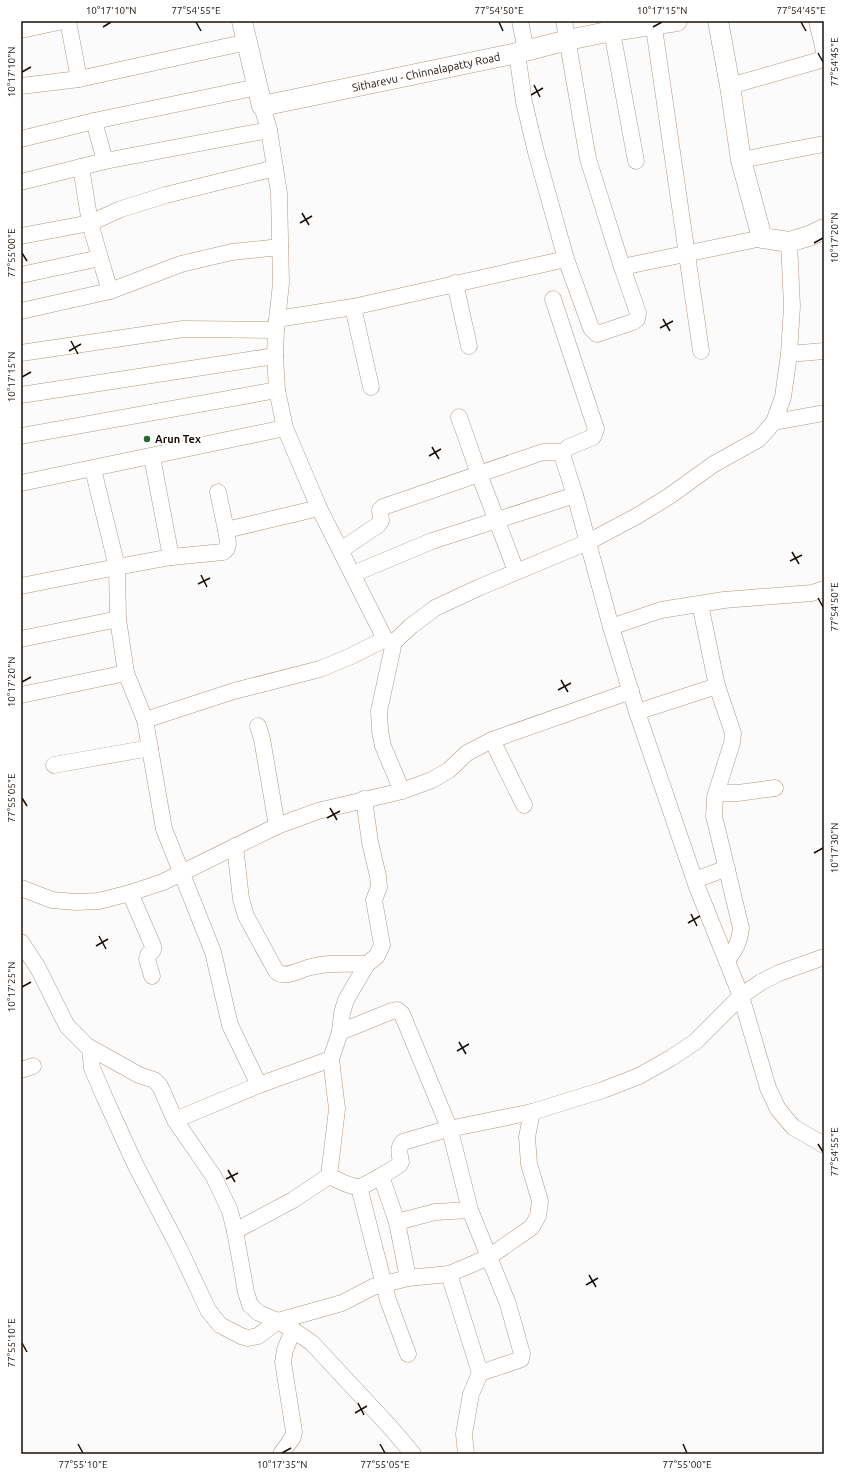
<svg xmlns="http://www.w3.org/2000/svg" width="845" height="1475" viewBox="0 0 845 1475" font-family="Ubuntu,sans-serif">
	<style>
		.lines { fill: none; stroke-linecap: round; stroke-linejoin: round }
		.minor-casing { stroke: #b4977f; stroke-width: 17 }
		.major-casing { stroke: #b4977f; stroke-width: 21 }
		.minor { stroke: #fff; stroke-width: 16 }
		.major { stroke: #fff; stroke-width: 20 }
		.ticks { fill: none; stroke: #1a0f07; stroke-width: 1.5 }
		.poi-dot { fill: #266832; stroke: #fff; stroke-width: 1.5 }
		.labels { text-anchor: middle; stroke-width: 4; stroke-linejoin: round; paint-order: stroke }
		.street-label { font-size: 11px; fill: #1a0f07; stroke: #fff }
		.poi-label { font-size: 11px; font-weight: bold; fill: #1a0f07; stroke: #fff; text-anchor: start }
		.neatline { fill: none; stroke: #1a0f07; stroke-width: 1.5 }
		.ticks-label { font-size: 10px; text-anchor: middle; fill: #1a0f07 }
	</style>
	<rect width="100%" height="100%" fill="#fbfbfb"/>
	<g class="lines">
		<g class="minor-casing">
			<g id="minor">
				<polyline points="68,21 79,79"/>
				<polyline points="520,21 526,50"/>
				<polyline points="610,21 636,161"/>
				<polyline points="653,21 701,351"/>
				<polyline points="817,21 824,51"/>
				<polyline points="21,30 63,21"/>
				<polyline points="517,53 524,102 536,152 566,259 591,328 597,334 633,322 637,319 638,313 622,267 588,159 564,21"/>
				<polyline points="21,86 79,79 247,42"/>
				<polyline points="730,86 824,59"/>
				<polyline points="262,106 269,130 279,193 281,283 276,330 275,356 277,390 285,428 319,508 385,639 394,642"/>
				<polyline points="94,121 105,161 269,130"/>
				<polyline points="21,139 94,121 257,87"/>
				<polyline points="741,160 824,144"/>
				<polyline points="81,167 90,223 100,258 110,291"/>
				<polyline points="21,182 105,161"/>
				<polyline points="21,236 90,223 121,209 166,195 275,168"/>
				<polyline points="622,267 762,238"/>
				<polyline points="21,275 100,258"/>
				<polyline points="455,283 469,346"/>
				<polyline points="553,299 596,429 593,437 569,447 563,452 563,458 575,495 611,627 637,712 697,887 741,996 768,1088 778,1109 793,1127 824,1145"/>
				<polyline points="353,307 371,387"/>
				<polyline points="21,311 110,291 181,264 232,252 280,247"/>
				<polyline points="277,319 353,307 566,259"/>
				<polyline points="21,353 183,329 276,330"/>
				<polyline points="789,354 824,351"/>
				<polyline points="21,395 275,356"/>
				<polyline points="459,417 479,474 516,571"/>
				<polyline points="774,422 824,413"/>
				<polyline points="21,436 277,390"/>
				<polyline points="152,457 171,557"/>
				<path d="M93,469L117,567L171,557L223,552C231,548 227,538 226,530L319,508"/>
				<polyline points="21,483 285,428"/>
				<polyline points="218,492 226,530"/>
				<polyline points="341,550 378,525 381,521 380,510 383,507 543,452 563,452"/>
				<polyline points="353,574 432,541 575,495"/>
				<polyline points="21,586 117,567 118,619 126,673 21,695"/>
				<path d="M700,604L717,686L733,733L732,743L715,797L714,816L741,928C740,941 736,950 727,960"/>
				<polyline points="611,627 661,610 724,600 812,593 824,589"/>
				<polyline points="21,639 118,619"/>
				<polyline points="126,673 145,720 164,829 213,952 230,1025 259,1085"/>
				<polyline points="637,712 717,686"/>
				<polyline points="145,720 234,691 320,669 349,657 385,639"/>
				<polyline points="258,726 262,739 277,826"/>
				<polyline points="492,740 524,805"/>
				<polyline points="54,765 150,748"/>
				<polyline points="402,791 383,746 380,731 379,711 394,642 411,626 435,608 480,587 588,542 637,516 668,497 714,464 759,439 774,422 783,397 789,354 792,306 789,242"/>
				<polyline points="717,793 738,793 775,788"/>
				<path d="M235,846L241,899L246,916L276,971C285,980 300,969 311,967C329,962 348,964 367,964"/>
				<polyline points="695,880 727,868"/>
				<polyline points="21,888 52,900 76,902 99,901 130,893 163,882 277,826 318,811 402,791 432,780 449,770 467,753 492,740 631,691"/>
				<polyline points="130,893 153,946 153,950 148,955 147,959 152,976"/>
				<polyline points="21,942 38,968 67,1026 87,1046 139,1075 154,1080 160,1086 175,1120 214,1177 230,1211 235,1231 246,1292 250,1305 259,1313 278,1321 293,1330 312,1343 391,1428 413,1454"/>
				<polyline points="340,1032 392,1011 397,1010 402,1014 450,1130 470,1210 508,1304 522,1354 521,1359 516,1361 480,1373"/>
				<polyline points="90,1048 92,1068 104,1096 135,1164 179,1248 208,1310 220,1325 241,1336 248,1338 258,1336 278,1321 342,1303 373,1287 408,1278 449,1274 489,1257 532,1227 538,1216 540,1201 529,1164 527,1137 532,1112"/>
				<polyline points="21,1070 33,1066"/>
				<polyline points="175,1120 259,1085 331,1059"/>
				<path d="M329,1176C338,1180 349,1187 359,1187C365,1186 394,1169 400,1164L401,1162C400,1155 397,1149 403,1142L444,1130L532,1112L603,1090L639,1076L671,1058L695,1042L741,996L761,982L779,973L824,957"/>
				<polyline points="381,1176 397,1222 408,1278"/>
				<polyline points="359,1187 388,1300 408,1354"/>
				<polyline points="397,1222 435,1212 470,1210"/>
				<polyline points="235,1231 293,1200 329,1176 337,1109 331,1059 340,1032 342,1013 346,1000 367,964 377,956 382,945 374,900 379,887 378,876 370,842 364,799"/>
				<polyline points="449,1274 480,1373 471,1394 464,1434 466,1454"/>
				<polyline points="281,1454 293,1437 294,1432 283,1362 285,1350 293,1330"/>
			</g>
		</g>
		<g class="major-casing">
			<g id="major">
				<polyline points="242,21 262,106 517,53 568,40 612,31 677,21"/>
				<polyline points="718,21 730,86 741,160 762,238 789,242 809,236 824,229"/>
			</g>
		</g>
		<use href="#minor" class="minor"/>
		<use href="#major" class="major"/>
	</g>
	<path class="ticks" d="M196,22L201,31M499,22L503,31M801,22L806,31M103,27L111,22M653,27L662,22M818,53L823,62M22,72L31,67M534,85L540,97M531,95L543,88M302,213L309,225M300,223L312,216M814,243L823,238M22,253L27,261M663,319L670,331M660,328L673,321M71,341L78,354M69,351L81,344M22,377L31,372M432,447L439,459M429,456L441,449M792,552L799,564M790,561L802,555M201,575L207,587M198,584L210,578M818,598L823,607M561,680L568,692M22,682L31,677M558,690L571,683M22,798L27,806M330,808L337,820M327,818L340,811M814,853L823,848M691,914L697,926M688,923L700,916M99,936L106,949M96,946L108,939M22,987L31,982M459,1042L466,1054M457,1051L469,1044M818,1144L823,1152M228,1170L235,1182M226,1179L238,1173M589,1275L596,1287M586,1285L598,1278M22,1343L27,1352M358,1403L364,1415M355,1413L367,1406M78,1444L83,1453M380,1444L385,1453M683,1444L687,1453M282,1453L291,1448"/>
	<circle class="poi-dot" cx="147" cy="439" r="4"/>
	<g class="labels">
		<g class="street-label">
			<text transform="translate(426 72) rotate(-12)" y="4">Sitharevu - Chinnalapatty Road</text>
		</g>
		<g class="poi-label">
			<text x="155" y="443">Arun Tex</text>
		</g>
	</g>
	<rect width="845" height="1475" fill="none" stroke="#ffffff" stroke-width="44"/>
	<rect x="22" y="22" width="801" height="1431" class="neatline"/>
	<g class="ticks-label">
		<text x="111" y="14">10°17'10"N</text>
		<text x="196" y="14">77°54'55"E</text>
		<text x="499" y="14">77°54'50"E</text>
		<text x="662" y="14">10°17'15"N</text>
		<text x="801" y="14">77°54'45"E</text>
		<text transform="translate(834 62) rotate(-90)" y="4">77°54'45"E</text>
		<text transform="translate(11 72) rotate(-90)" y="4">10°17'10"N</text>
		<text transform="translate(834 238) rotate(-90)" y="4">10°17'20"N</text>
		<text transform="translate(11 253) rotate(-90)" y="4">77°55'00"E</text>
		<text transform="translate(11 377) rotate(-90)" y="4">10°17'15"N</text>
		<text transform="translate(834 607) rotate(-90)" y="4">77°54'50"E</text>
		<text transform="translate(11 682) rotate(-90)" y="4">10°17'20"N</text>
		<text transform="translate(11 798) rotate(-90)" y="4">77°55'05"E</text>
		<text transform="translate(834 848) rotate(-90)" y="4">10°17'30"N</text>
		<text transform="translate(11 987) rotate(-90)" y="4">10°17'25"N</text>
		<text transform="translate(834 1152) rotate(-90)" y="4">77°54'55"E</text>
		<text transform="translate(11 1343) rotate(-90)" y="4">77°55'10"E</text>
		<text x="83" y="1468">77°55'10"E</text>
		<text x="282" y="1468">10°17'35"N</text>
		<text x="385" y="1468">77°55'05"E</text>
		<text x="687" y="1468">77°55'00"E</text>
	</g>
</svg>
